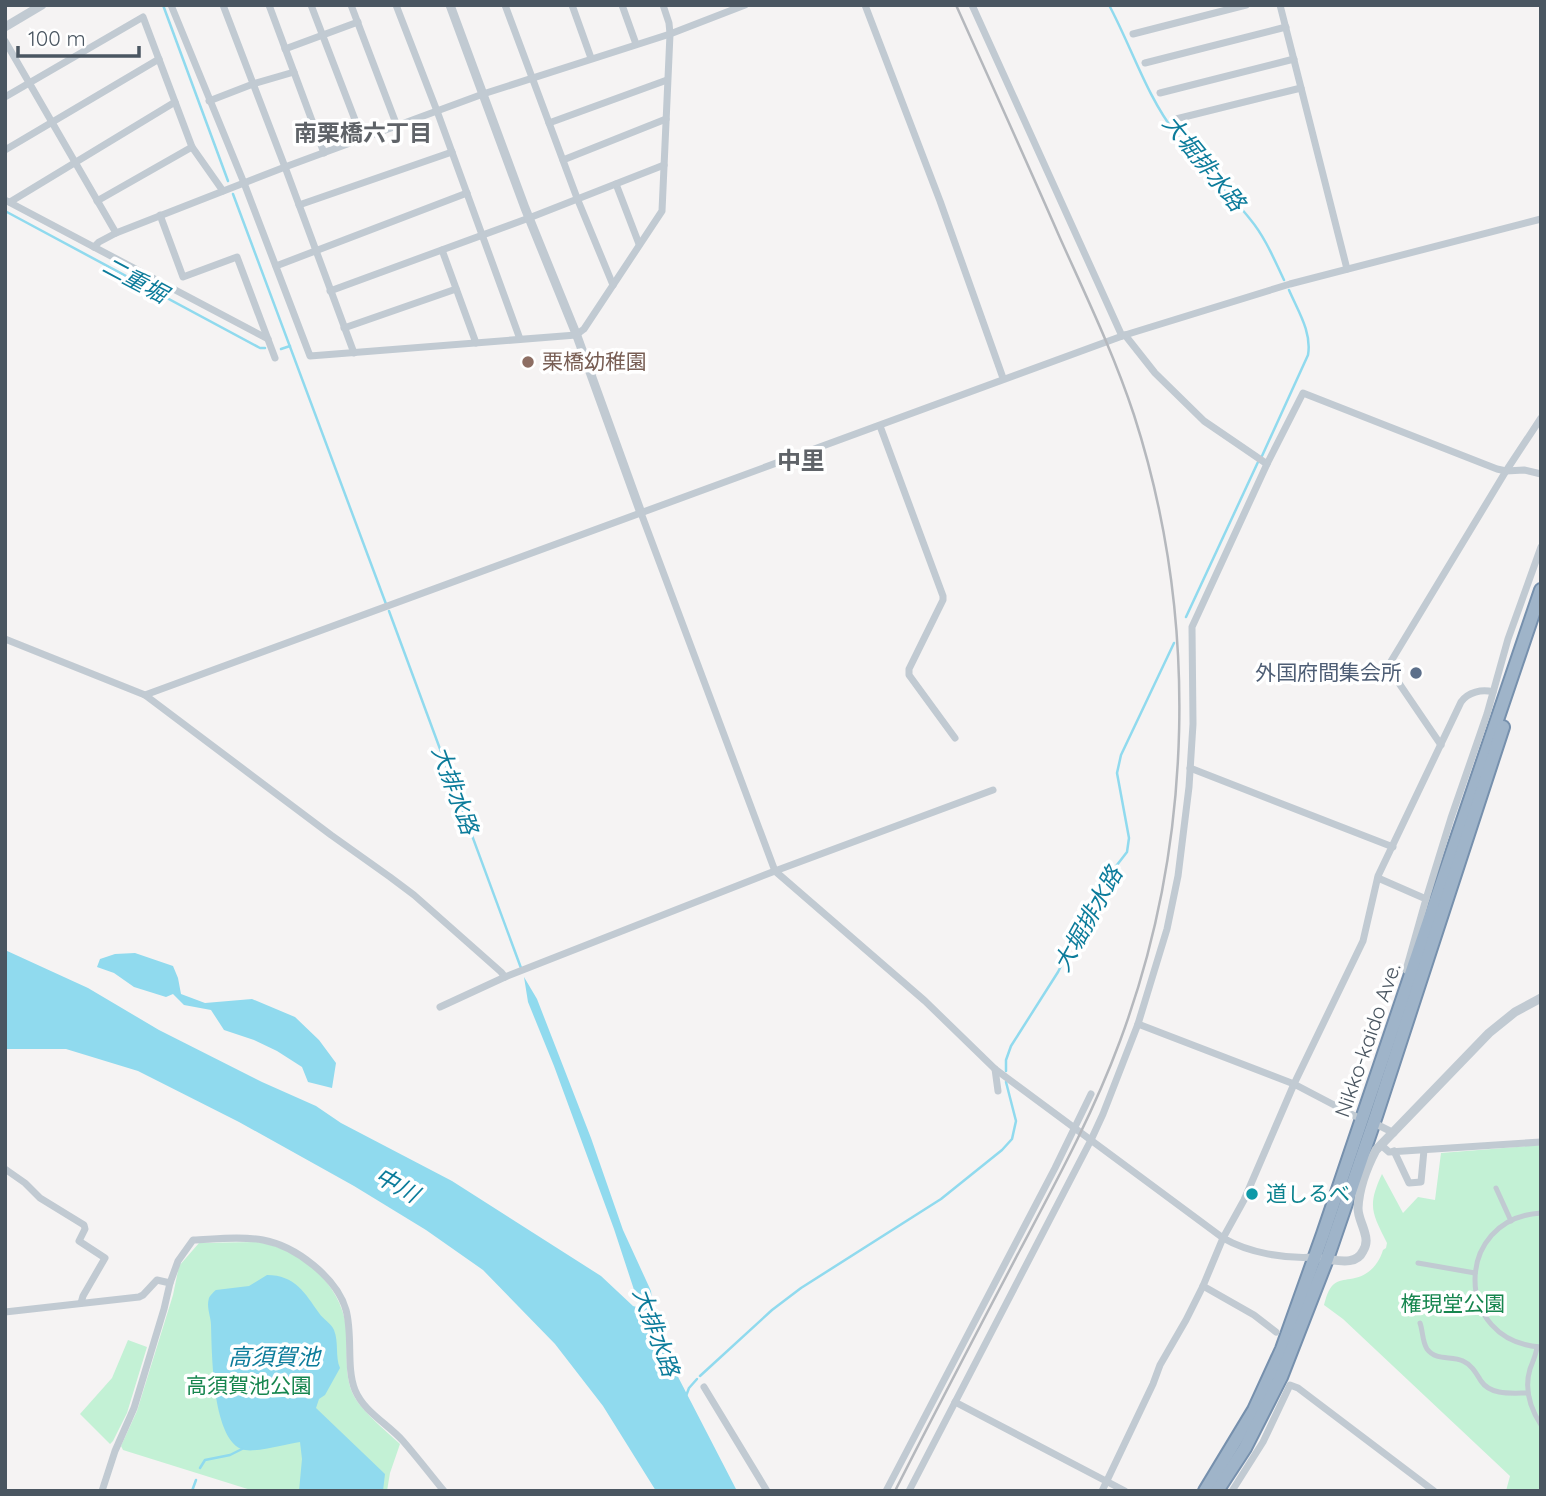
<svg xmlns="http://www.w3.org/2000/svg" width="1546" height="1496" viewBox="0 0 1546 1496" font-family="Quicksand,'Noto Sans JP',sans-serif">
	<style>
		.green { fill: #c3f1d5 }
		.water { fill: #90daee }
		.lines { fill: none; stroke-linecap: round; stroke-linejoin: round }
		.stream { stroke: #90daee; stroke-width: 2.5 }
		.trunk-casing { stroke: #7690ad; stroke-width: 16 }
		.pedestrian { stroke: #c1cad2; stroke-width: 5 }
		.minor { stroke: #c1cad2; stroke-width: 7 }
		.tertiary { stroke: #c1cad2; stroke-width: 9 }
		.trunk { stroke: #9fb4c9; stroke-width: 12 }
		.rail { stroke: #b5b8bd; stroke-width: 2.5 }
		.education-dot { fill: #8d6e63; stroke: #fff; stroke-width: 2.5 }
		.service-dot { fill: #5c6f8a; stroke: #fff; stroke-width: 2.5 }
		.culture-dot { fill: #0f9aa8; stroke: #fff; stroke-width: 2.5 }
		.labels { text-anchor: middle; stroke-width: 7; stroke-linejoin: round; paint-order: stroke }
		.education-label { font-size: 21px; fill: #785e54; stroke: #fff; text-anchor: start }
		.service-label { font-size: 21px; fill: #4e5e75; stroke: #fff; text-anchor: end }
		.street-label { font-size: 21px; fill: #4a5661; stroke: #fff }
		.culture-label { font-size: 21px; fill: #0d838f; stroke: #fff; text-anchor: start }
		.park-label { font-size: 21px; fill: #17864f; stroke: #fff }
		.neighbourhood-label { font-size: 23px; font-weight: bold; fill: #5f6368; stroke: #fff }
		.water-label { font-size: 23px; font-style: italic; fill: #0c7c9b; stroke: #fff }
		.quarter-label { font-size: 24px; font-weight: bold; fill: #5f6368; stroke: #fff }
	</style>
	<rect width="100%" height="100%" fill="#f5f3f3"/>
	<g class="green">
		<path d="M1541,1145V1491H1506L1510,1476L1343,1319L1324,1305C1326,1298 1328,1289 1334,1284C1339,1280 1344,1280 1350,1279C1367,1277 1378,1266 1383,1250L1386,1248L1387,1243C1372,1213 1367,1206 1382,1174L1403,1213L1418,1197L1435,1200L1441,1153Z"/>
		<path d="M258,1242C301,1249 341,1284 346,1327C348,1348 344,1373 352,1392C358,1408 387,1432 400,1444L390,1473L387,1491H254L123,1450L121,1446L137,1411L173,1295L179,1266L199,1243Z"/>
		<polygon points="128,1340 147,1347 127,1413 113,1441 110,1444 80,1414 112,1378"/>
	</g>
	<g class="water">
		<polygon points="5,950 88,988 159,1030 262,1082 316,1106 341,1123 452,1181 601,1276 633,1306 640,1308 614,1229 554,1066 528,1002 524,977 537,999 591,1138 623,1230 651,1291 654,1316 675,1371 737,1491 656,1491 603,1406 555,1344 483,1270 426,1230 354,1186 239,1122 138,1071 66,1049 5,1049"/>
		<polygon points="135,953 173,966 178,978 181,994 205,1003 252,999 295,1017 319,1040 336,1063 332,1088 308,1082 302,1067 277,1051 254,1040 224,1030 211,1010 184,1005 173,994 166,997 134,987 114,973 97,967 100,959 115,954"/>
		<path d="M267,1275C295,1275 305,1293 319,1313C323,1319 331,1323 334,1330C339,1342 335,1357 340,1368L325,1395L319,1399L316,1408L385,1474L383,1491H299L302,1459L300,1442C286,1444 253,1454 241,1449C212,1436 212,1353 211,1325C211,1317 206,1307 209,1298C210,1296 214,1291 216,1290L249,1286Z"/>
	</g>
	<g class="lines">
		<g class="stream">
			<polyline points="163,5 228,181"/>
			<path d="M1109,5C1132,48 1146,95 1176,134C1198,164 1227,190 1250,219C1265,237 1274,259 1284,280"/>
			<polyline points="233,194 386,604"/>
			<polyline points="5,211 260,348 265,348"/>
			<polyline points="281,349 290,346"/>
			<path d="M1262,456L1308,355C1312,332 1298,311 1289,290"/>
			<polyline points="389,611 521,968"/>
			<polyline points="1186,617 1258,462"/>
			<polyline points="1006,1071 1006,1060 1011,1046 1058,972 1103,883 1127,852 1129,838 1117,773 1121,755 1174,643"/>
			<polyline points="700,1376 772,1310 801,1288 941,1199 1002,1150 1012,1139 1016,1121 1006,1082"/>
			<polyline points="686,1396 689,1388 697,1379"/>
			<polyline points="200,1468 205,1460 230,1455 242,1449"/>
			<polyline points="192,1491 196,1480"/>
		</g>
		<g class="trunk-casing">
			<g id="trunk">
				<polyline points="1205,1491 1254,1410 1282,1349 1323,1234 1541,590"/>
				<polyline points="1217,1491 1245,1448 1281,1377 1327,1259 1376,1116 1503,727"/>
			</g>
		</g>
		<g class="pedestrian">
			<polyline points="1496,1188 1511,1221"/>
			<path d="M1541,1213C1453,1218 1453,1342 1541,1347"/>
			<polyline points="1418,1263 1475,1273"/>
			<path d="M1420,1323C1423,1331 1422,1341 1427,1349C1437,1362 1451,1355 1463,1361C1472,1365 1476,1373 1481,1381C1491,1396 1513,1393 1528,1393"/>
			<path d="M1537,1347C1536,1355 1533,1361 1530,1369C1524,1389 1530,1408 1541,1425"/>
		</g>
		<g class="minor">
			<polyline points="171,5 244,183 310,356 576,335 584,329 662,211 670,34 669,23 663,5"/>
			<polyline points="223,5 285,167 354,353"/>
			<polyline points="269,5 324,153"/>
			<polyline points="311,5 362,138"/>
			<polyline points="351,5 397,126"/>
			<polyline points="396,5 437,111 520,339"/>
			<polyline points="505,5 577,198 613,285"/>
			<polyline points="572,5 591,58"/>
			<polyline points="622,5 636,44"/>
			<polyline points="865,5 940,201 1003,378"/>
			<polyline points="972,5 1122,336"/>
			<polyline points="1280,5 1347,269"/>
			<polyline points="1133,34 1246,5"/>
			<polyline points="5,41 116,233"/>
			<polyline points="285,49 358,22"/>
			<polyline points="1145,63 1286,27"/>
			<polyline points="1160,93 1294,59"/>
			<polyline points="5,97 143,17 192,147 223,191"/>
			<polyline points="209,101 253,84 294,72"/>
			<polyline points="1176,119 1301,88"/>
			<polyline points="549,123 667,80"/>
			<polyline points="5,150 159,59"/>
			<polyline points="563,160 666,119"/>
			<polyline points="616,184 639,244"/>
			<polyline points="5,200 268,339"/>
			<polyline points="97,201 192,147"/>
			<polyline points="10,202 175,102"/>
			<polyline points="299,205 452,152"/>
			<polyline points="160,215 183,277 237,257 275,358"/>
			<polyline points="94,247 99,242 116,233 285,167 483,94 670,34 745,5"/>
			<polyline points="442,250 476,343"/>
			<polyline points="276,266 467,193"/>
			<polyline points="330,291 529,218 664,165"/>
			<polyline points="344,328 456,289"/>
			<polyline points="1125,335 1155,373 1204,421 1267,464"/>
			<polyline points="880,426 943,596 943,600 909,669 909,675 955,738"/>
			<path d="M641,513L775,871L925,1001L995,1069L1223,1238C1249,1253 1285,1259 1315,1257"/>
			<polyline points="5,639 145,695 331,835 390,877 414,895 501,972 505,977"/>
			<polyline points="145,695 1125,335 1290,284 1541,219"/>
			<polyline points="1441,745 1390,670 1390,663 1506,471 1541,418"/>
			<polyline points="1190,768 1393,847"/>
			<polyline points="1378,878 1426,899 1406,970 1408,971"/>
			<polyline points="1426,899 1451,818 1487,714 1508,639 1541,547"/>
			<polyline points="440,1007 505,977 775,871 993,790"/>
			<polyline points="1138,1024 1294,1084 1357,1117"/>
			<polyline points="995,1069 998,1091"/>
			<polyline points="1378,1125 1394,1133"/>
			<polyline points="1381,1145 1389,1152 1541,1142"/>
			<polyline points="1394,1151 1409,1183 1421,1182 1424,1150"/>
			<polyline points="5,1169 25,1183 40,1198 84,1225 85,1229 79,1241 105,1258 83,1296 81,1303"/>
			<polyline points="1203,1286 1254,1315 1276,1332"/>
			<path d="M5,1312L139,1297L143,1295L157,1280L170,1283L178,1261L193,1240C216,1239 241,1236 263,1240C296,1246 337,1278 346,1310C353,1335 346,1368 355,1390C364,1412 388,1424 403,1441C417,1457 430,1474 444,1491"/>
			<polyline points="704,1387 767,1491"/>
			<polyline points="955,1402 1125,1491"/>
			<polyline points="102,1491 115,1451 134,1408 164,1309 170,1283"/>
			<polyline points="886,1491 1055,1168 1091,1094"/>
			<polyline points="909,1491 1091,1140 1103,1114 1138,1024 1167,929 1178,876 1189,787 1193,724 1192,627 1267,464 1303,393 1497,469 1506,471 1524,470 1541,474"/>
			<path d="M1102,1491L1153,1384L1160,1365L1186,1320L1203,1286L1223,1238L1244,1200L1294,1084L1363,941L1378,876L1461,702C1468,692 1482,689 1493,692"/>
			<polyline points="1232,1491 1263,1442 1290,1385 1298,1388 1434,1491"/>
		</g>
		<g class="tertiary">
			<polyline points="450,5 525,208 577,336 641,513"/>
			<polyline points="5,27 42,5"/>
			<path d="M1323,1259C1337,1260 1356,1266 1363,1251C1366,1246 1367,1240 1365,1234C1363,1225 1358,1217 1358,1208C1359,1188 1367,1167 1376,1150L1489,1033L1515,1012L1541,998"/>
		</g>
		<use href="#trunk" class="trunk"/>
		<path class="rail" d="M895,1491C936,1410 978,1330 1020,1250C1056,1182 1093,1114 1120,1041C1194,842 1199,617 1134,415C1114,354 1086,296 1060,238C1026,160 991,83 956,5"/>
	</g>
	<circle class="education-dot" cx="528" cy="362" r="7"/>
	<circle class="service-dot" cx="1416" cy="673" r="7"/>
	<circle class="culture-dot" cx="1252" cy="1194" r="7"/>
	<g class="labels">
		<g class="education-label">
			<text x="542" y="369">栗橋幼稚園</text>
		</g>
		<g class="service-label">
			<text x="1402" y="680">外国府間集会所</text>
		</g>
		<g class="street-label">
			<text transform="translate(1368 1040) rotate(-71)" y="7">Nikko-kaido Ave.</text>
		</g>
		<g class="culture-label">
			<text x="1266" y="1201">道しるべ</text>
		</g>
		<g class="park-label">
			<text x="1453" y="1311">権現堂公園</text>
			<text x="249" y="1393">高須賀池公園</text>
		</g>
		<g class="neighbourhood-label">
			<text x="363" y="141">南栗橋六丁目</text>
		</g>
		<g class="water-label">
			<text transform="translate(1204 163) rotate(51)" y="8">大堀排水路</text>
			<text transform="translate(135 280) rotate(28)" y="8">二重堀</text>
			<text transform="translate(455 790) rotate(70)" y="8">大排水路</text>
			<text transform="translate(1088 919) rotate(-61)" y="8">大堀排水路</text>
			<text transform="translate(397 1185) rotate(29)" y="8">中川</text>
			<text transform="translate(656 1332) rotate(70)" y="8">大排水路</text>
			<text x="274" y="1365">高須賀池</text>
		</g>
		<g class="quarter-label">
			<text x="801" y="469">中里</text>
		</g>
	</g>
	<rect width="1546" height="1496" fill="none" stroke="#4a5661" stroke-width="14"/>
	<path d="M18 46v10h121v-10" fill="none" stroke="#4a5661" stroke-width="3.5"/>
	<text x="28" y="46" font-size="21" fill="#4a5661" stroke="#ffffff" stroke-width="5" paint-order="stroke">100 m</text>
</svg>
